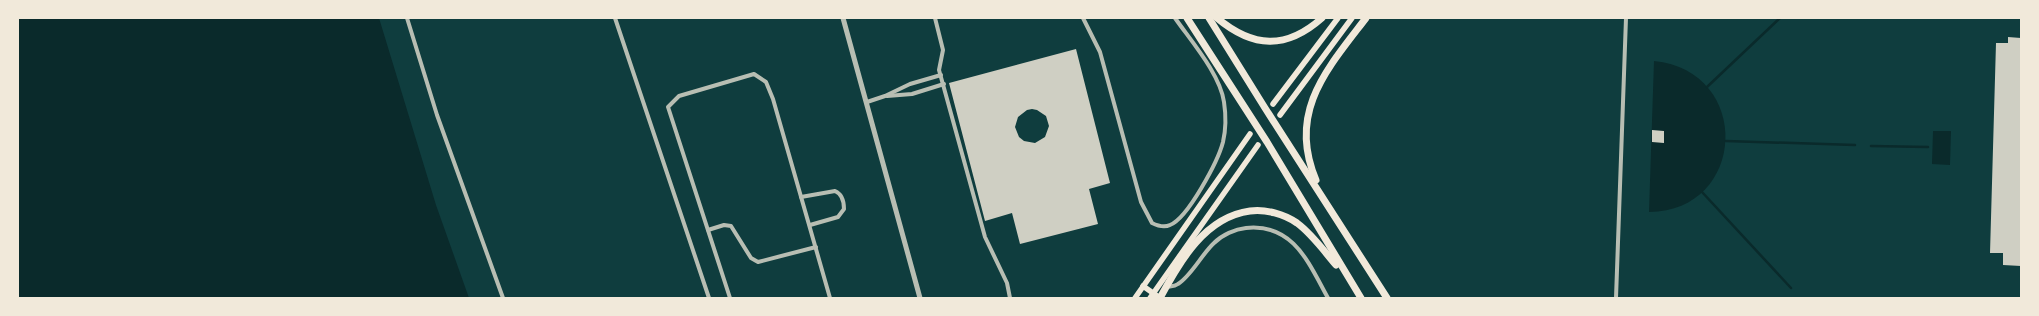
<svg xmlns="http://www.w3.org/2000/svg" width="2039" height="316" viewBox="0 0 2039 316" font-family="Inter,sans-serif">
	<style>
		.water { fill: #0a2a2b }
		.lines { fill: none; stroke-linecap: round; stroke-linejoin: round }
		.stream { stroke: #0a2a2b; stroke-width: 2.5 }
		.building { fill: #cfcfc3; fill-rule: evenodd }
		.minor { stroke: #b8beb3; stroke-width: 4 }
		.tertiary { stroke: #b8beb3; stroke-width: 5 }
		.secondary { stroke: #f1e9da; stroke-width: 5.5 }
		.motorway { stroke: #f1e9da; stroke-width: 7 }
	</style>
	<rect width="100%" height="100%" fill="#0f3d3e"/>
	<g class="water">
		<polygon points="18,18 379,18 436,205 469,298 18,298"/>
		<path d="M1654,61C1753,71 1747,211 1649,212Z"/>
		<polygon points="1933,131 1951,131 1950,165 1932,164"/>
	</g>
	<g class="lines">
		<g class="stream">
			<polyline points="1707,87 1780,18"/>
			<polyline points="1726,141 1855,145"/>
			<polyline points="1871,146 1928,147"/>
			<polyline points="1702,192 1791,288"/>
		</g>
	</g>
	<g class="building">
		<polygon points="2008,37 2021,38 2021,266 2003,265 2003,253 1990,253 1996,43 2008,43"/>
		<path d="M1076,49L1110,183L1089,189L1098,224L1020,244L1012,213L985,221L949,83ZM1032,109L1037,110L1046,116L1049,126L1045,137L1035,143L1024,141L1019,137L1015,127L1018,117L1027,110Z"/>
		<polygon points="1652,130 1664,131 1664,143 1652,142"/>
	</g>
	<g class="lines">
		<g class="minor">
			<polyline points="407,18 437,115 503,298"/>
			<polyline points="615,18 709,298"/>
			<polyline points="935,18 943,50 939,70 985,237 1007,283 1010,298"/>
			<path d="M1083,18L1100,52L1141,202L1152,223C1158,226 1164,228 1170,225C1188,218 1218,161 1223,142C1226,129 1226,115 1224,102C1220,74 1191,41 1175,18"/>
			<polyline points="887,96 912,94 944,84"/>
			<polyline points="867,102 885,96 910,84 941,75"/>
			<path d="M801,197L835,191C842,194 844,202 844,209L838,217L810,225"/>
			<polyline points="708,230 724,225 731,226 751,258 758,262 816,247"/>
			<path d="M1166,287C1170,286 1174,287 1178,284C1191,276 1202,254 1214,243C1222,235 1235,229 1246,228C1294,223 1309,264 1328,298"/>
			<polyline points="730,298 668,107 679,96 754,74 766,82 773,99 830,298"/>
			<polyline points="1616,298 1626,18"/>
		</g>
		<polyline class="tertiary" points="843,18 920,298"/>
		<g class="secondary">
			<polyline points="1273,104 1338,18"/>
			<polyline points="1280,115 1352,18"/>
			<polyline points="1143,286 1160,298"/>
			<polyline points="1135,298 1250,134"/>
			<polyline points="1150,298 1258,145"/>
		</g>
		<g class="motorway">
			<polyline points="1187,18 1267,142 1361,298"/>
			<polyline points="1209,18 1265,108 1387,298"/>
			<path d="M1217,18C1253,48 1286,50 1322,18"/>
			<path d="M1316,180C1287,112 1327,69 1366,18"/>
			<path d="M1160,298C1180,261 1205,217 1250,211C1266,209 1284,214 1297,223C1312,234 1324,251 1336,265"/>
		</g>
	</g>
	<rect width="2039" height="316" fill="none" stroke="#f1e9da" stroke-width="38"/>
</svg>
